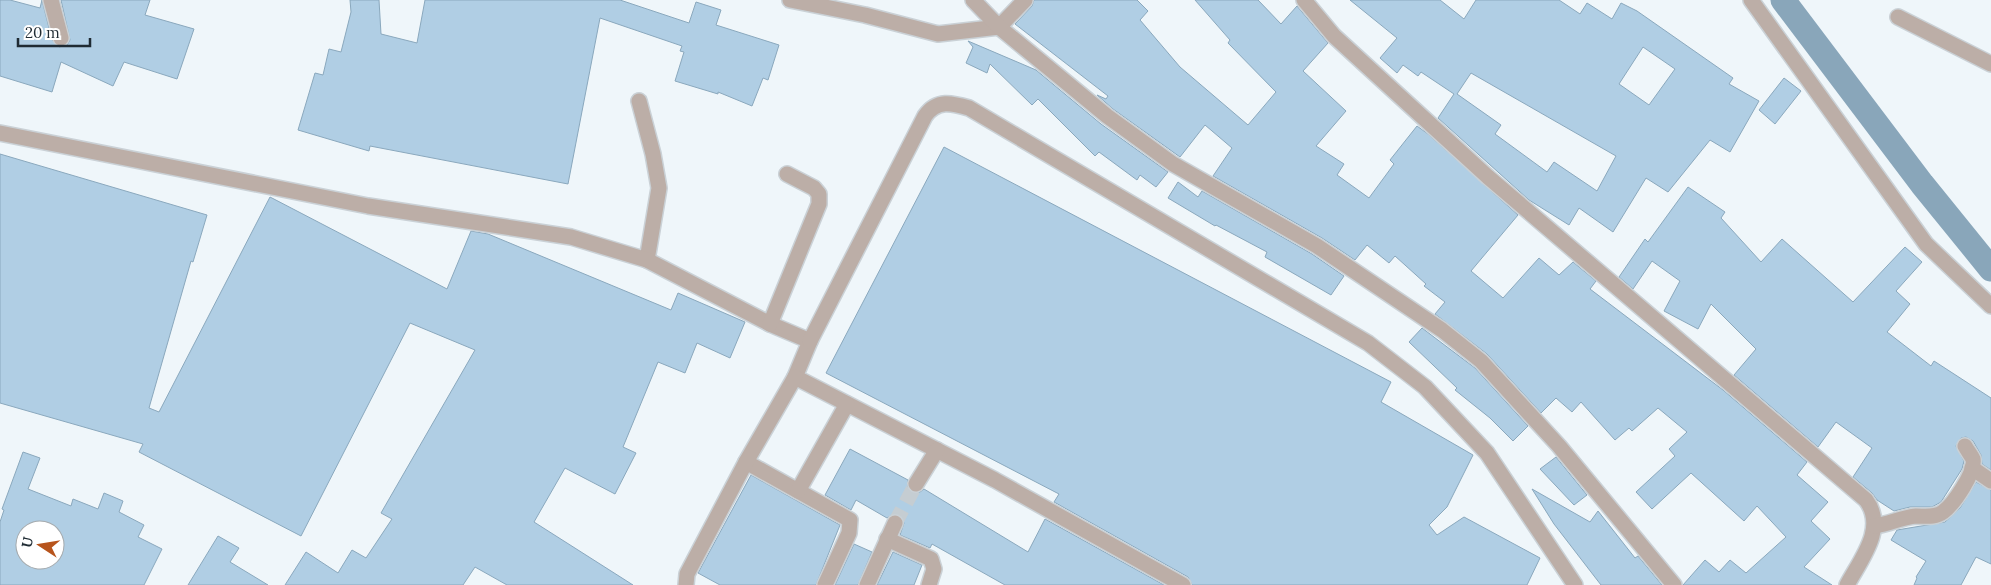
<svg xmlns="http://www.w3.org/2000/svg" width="1991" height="585" viewBox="0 0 1991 585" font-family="Lora,serif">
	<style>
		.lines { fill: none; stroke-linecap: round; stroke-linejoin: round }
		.canal { stroke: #89a6ba; stroke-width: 25 }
		.building { fill: #b0cee4; stroke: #8aa8bd; fill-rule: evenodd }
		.minor-tunnel { stroke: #c5cdd2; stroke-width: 15; stroke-dasharray: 15 8; stroke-linecap: butt }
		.minor-casing { stroke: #cad1d6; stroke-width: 18 }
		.minor { stroke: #bcaea7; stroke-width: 15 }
	</style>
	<rect width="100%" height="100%" fill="#eff6fa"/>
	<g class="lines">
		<polyline class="canal" points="1783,0 1922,184 1991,269"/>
	</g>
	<g class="building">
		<polygon points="0,0 10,0 40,8 42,0 52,40 59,47 67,45 70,40 61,0 150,0 145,15 194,29 177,79 124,62 113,86 61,62 52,92 0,76"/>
		<polygon points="350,0 379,0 381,34 417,43 425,0 620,0 689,23 696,2 721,10 716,25 779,45 768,80 763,78 752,106 718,92 718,94 675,81 684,52 680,51 682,46 600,18 568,184 370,146 369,151 298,130 315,73 323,75 329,49 341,52 351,12"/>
		<polygon points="1034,0 1137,0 1148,11 1140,20 1180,67 1248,125 1276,92 1228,43 1230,40 1195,0 1258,0 1281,24 1297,6 1328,43 1303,71 1346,111 1316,146 1344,164 1337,175 1369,198 1394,164 1390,160 1417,126 1428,134 1518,215 1471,271 1503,298 1539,258 1559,275 1573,262 1596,281 1590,289 1723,390 1807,462 1797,475 1828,502 1811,521 1830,539 1804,567 1832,585 1683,585 1705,560 1719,572 1730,560 1746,573 1786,537 1757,506 1744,521 1691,473 1652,509 1636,492 1675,456 1669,449 1687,432 1658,408 1632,431 1629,428 1615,440 1581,402 1572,412 1556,398 1541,413 1487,354 1435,314 1445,302 1424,286 1426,284 1395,256 1389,263 1367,245 1355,260 1322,238 1213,176 1232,148 1205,125 1180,157 1113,109 1097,95 1106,99 1108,96 1015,24 1032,6"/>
		<path d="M1350,0H1440L1464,19L1476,0H1559L1580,14L1587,3L1612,19L1621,3L1637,11L1733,78L1729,84L1759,101L1730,152L1710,140L1668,192L1646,178L1613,232L1579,208L1569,225L1529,200L1438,118L1454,94L1421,72L1418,76L1403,65L1397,73L1380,58L1397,38ZM1643,47L1675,69L1649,105L1619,84ZM1471,73L1616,156L1597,191L1554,162L1547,172L1495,134L1501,125L1457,94Z"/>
		<polygon points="968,41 1036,70 1101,124 1168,172 1156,187 1140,175 1137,180 1099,152 1095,156 1038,99 1032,105 990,64 987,73 966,63 973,47"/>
		<polygon points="1784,78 1801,91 1775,124 1759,110"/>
		<polygon points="944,147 1391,382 1381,402 1473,455 1447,507 1429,525 1437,535 1464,517 1540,558 1527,585 1192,585 1188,577 1054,502 1059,494 826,373"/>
		<polygon points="0,154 207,215 193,262 191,261 149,408 159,412 270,197 447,289 471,231 488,234 671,310 678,293 745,322 730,358 697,343 685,373 658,362 623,447 636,453 615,494 565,468 534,522 633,585 507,585 475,567 463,585 285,585 306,552 338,573 352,550 366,558 392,519 381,513 475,350 410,323 301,536 139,452 143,444 0,403"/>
		<polygon points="1178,182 1198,197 1202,191 1312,254 1344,276 1331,295 1265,257 1267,252 1216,225 1215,226 1168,198"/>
		<polygon points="1688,187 1725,212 1721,218 1761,262 1782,239 1853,302 1905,247 1922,262 1896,291 1910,304 1887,332 1931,366 1934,361 1991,398 1991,470 1982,464 1981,455 1973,441 1966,437 1961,438 1956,446 1964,461 1962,469 1941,502 1932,507 1910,507 1894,511 1877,500 1872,493 1853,477 1872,448 1836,422 1818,447 1734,375 1756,349 1711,304 1698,329 1664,311 1680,281 1652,261 1633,289 1619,277 1645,239 1648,242"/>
		<polygon points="1422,328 1475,368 1528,426 1513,441 1490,418 1455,390 1457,388 1409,342"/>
		<polygon points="850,449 908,480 908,488 912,492 920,492 924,489 1028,552 1045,519 1164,585 1005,585 932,544 930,548 900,535 904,523 899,515 894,514 887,518 856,500 851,510 825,495"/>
		<path d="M23,452L40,458L28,489L71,506L73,499L98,509L104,493L123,501L119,512L144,525L138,537L162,549L144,585H0V522L4,510L2,509ZM25,530H55V560H25Z"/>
		<polygon points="1556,457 1587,495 1574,505 1540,469"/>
		<polygon points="751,475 840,525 816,585 720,585 698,573"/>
		<polygon points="1976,482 1991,490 1991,564 1976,557 1961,585 1914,585 1917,578 1916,577 1926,561 1891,540 1897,530 1945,522 1960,508"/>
		<polygon points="1532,489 1590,522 1598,511 1635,558 1638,556 1662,585 1601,585 1554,524"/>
		<polygon points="218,536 239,548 230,562 268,585 188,585"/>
		<polygon points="854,544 872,552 858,585 835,585"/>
		<polygon points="893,552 922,565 914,585 877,585"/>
	</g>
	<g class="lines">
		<polyline class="minor-tunnel" points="895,523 916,484"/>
		<g class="minor-casing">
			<g id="minor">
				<polyline points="51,0 61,38"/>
				<polyline points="790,0 865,15 938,34 999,27 1025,0"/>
				<polyline points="973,0 999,27 1107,116 1173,164 1317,246 1442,330 1481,361 1559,446 1674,585"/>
				<path d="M1304,0L1334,36L1488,177L1866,500C1887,528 1861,559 1847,585"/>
				<polyline points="1751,0 1926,244 1991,306"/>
				<polyline points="1898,17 1991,64"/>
				<polyline points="639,101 653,154 659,188 647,260"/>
				<polyline points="0,133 368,206 571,237 647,260 770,324 810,341 795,377 995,480 1183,585"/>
				<polyline points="770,324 819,204 819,194 814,188 787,174"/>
				<path d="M810,341L925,116C937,99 952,103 969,108L1368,343L1425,387L1487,453L1575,585"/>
				<polyline points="746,462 850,520 849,533 825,585"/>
				<polyline points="1972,468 1991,481"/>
				<polyline points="916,484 937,450"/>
				<polyline points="798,491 847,404"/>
				<path d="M1875,526C1890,524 1902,517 1916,516C1925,516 1935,518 1943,512C1953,505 1976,472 1973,459C1971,455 1967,450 1965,446"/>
				<polyline points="887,539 931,559 934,569 929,585"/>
				<polyline points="686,585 687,574 746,462 795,377"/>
				<polyline points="867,585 895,523"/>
			</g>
		</g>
		<use href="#minor" class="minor"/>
	</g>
	<g transform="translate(40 545) rotate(282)"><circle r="24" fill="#ffffff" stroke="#a5aaad"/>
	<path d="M0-4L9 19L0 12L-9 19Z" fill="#b7541c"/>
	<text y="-8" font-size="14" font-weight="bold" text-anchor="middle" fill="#1f2b33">U</text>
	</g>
	<path d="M18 38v8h72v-8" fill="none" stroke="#1f2b33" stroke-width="2.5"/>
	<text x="25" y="38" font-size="15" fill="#1f2b33" stroke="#ffffff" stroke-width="4" paint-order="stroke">20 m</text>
</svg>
